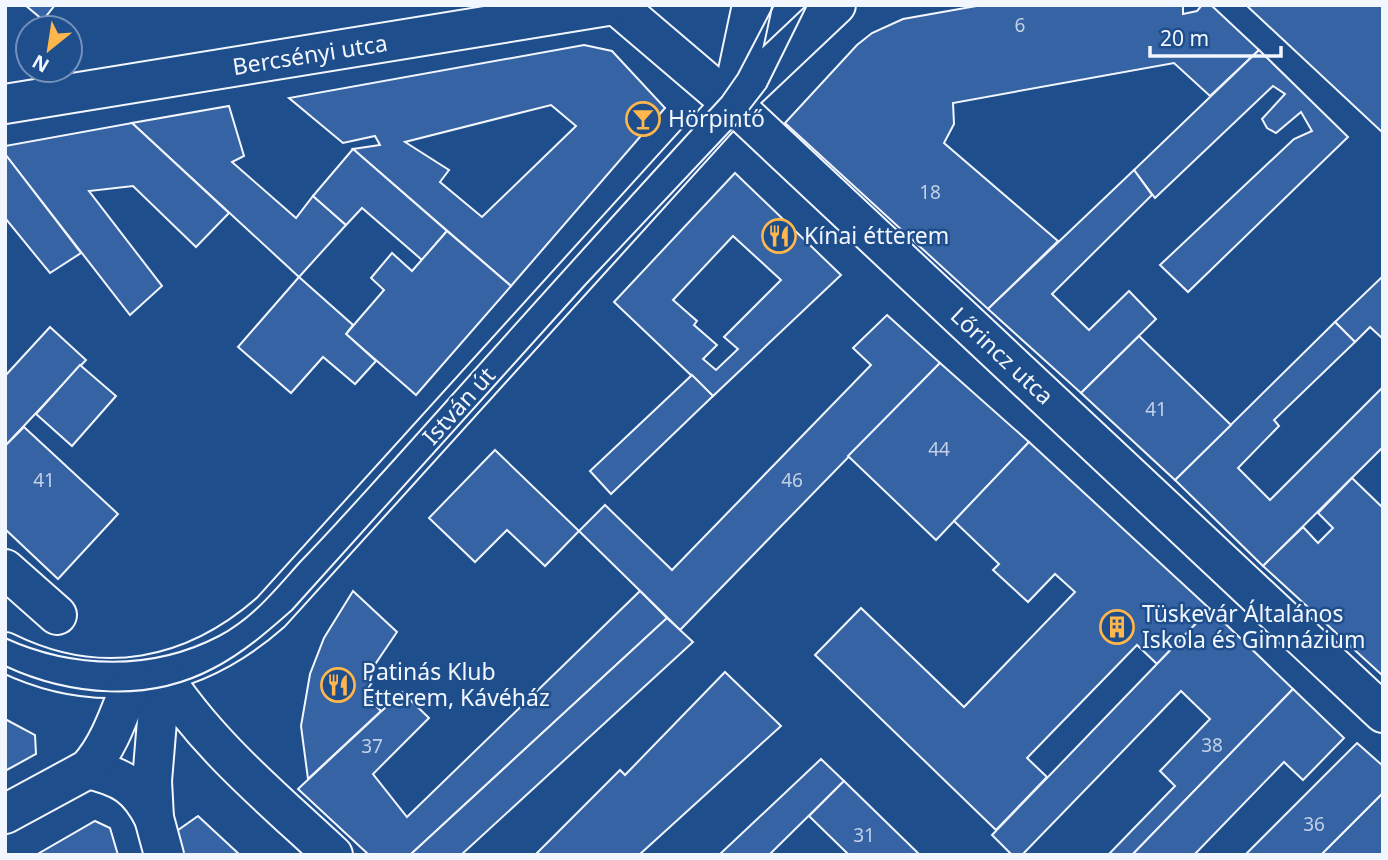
<svg xmlns="http://www.w3.org/2000/svg" width="1388" height="860" viewBox="0 0 1388 860" font-family="'Noto Sans',sans-serif">
	<style>
		.building { fill: #3563a3; stroke: #f2f6ff; stroke-width: 2; fill-rule: evenodd }
		.lines { fill: none; stroke-linecap: round; stroke-linejoin: round }
		.minor-casing { stroke: #f2f6ff; stroke-width: 42 }
		.minor { stroke: #1f4e8c; stroke-width: 38 }
		.tram { stroke: #f2f6ff; stroke-width: 2 }
		.labels { text-anchor: middle; stroke-width: 5; stroke-linejoin: round; paint-order: stroke }
		.number-label { font-size: 19px; fill: #c3d1e8 }
		.street-label { font-size: 23px; fill: #f2f6ff; stroke: #1f4e8c }
		.poi-label { font-size: 23px; fill: #f2f6ff; stroke: #1f4e8c; text-anchor: start }
	</style>
	<rect width="100%" height="100%" fill="#1f4e8c"/>
	<g class="building">
		<polygon points="25,5 55,5 43,20"/>
		<polygon points="982,5 1183,5 1183,14 1197,11 1202,5 1211,5 1259,50 1210,96 1174,63 953,103 954,124 944,143 1058,241 988,309 785,123 857,45 872,33 903,19"/>
		<polygon points="1246,5 1382,5 1383,133"/>
		<path d="M584,45L612,51L665,108L511,286L353,149L380,145L375,136L343,143L289,98ZM551,105L576,126L482,217L440,182L449,170L405,142Z"/>
		<polygon points="1259,50 1348,137 1188,292 1160,265 1294,139 1312,131 1301,112 1276,133 1267,128 1262,119 1285,94 1273,86 1155,198 1134,170"/>
		<polygon points="229,106 244,156 232,162 296,218 313,196 346,225 299,277 132,123"/>
		<polygon points="132,123 229,213 196,247 133,186 89,191 162,286 130,315 5,154 5,146"/>
		<polygon points="353,149 447,231 422,260 362,208 346,225 313,196"/>
		<polygon points="5,154 81,253 50,273 5,218"/>
		<polygon points="1134,170 1152,195 1052,294 1089,330 1129,291 1156,319 1081,393 988,309"/>
		<path d="M735,173L841,275L713,396L614,302ZM733,236L781,280L724,337L738,349L716,370L703,359L717,345L694,325L697,321L673,300Z"/>
		<polygon points="447,231 511,286 416,395 346,334 384,290 371,278 392,253 412,271"/>
		<polygon points="1383,276 1383,339 1370,327 1355,342 1335,322"/>
		<polygon points="299,277 353,325 346,334 376,361 355,384 323,357 291,393 238,347"/>
		<polygon points="887,315 940,363 680,630 579,531 605,505 672,570 871,365 853,348"/>
		<polygon points="1335,322 1355,342 1274,420 1279,426 1238,468 1270,500 1383,387 1383,447 1263,566 1175,480"/>
		<polygon points="50,327 86,360 5,446 5,376"/>
		<polygon points="1139,336 1231,425 1175,480 1081,393"/>
		<polygon points="940,363 1029,442 936,540 848,456"/>
		<polygon points="80,365 116,396 72,446 36,414"/>
		<polygon points="692,375 713,396 611,494 590,471"/>
		<polygon points="24,427 118,514 58,579 5,529 5,446"/>
		<polygon points="1029,442 1210,609 1157,664 1137,645 1027,758 1047,777 996,830 815,655 861,608 964,707 1075,592 1055,574 1028,602 993,570 999,564 954,521"/>
		<polygon points="495,450 579,531 545,566 507,530 475,562 429,518"/>
		<polygon points="1352,478 1383,508 1383,676 1263,566 1303,527 1318,543 1333,528 1318,513"/>
		<polygon points="353,591 397,632 374,666 366,696 381,711 308,779 301,726 310,674 324,638"/>
		<polygon points="640,591 667,618 410,855 369,855 298,789 402,692 429,718 373,774 407,817"/>
		<polygon points="1210,609 1293,689 1132,855 1108,855 1175,786 1160,771 1210,719 1181,691 1022,855 1012,855 992,835"/>
		<polygon points="667,618 693,642 461,855 410,855"/>
		<polygon points="725,672 781,726 639,855 535,855 620,770 625,775"/>
		<polygon points="1293,689 1344,738 1303,780 1284,762 1194,855 1132,855"/>
		<polygon points="5,719 35,735 36,754 5,771"/>
		<polygon points="1357,743 1383,766 1383,793 1321,855 1245,855"/>
		<polygon points="821,759 844,781 769,855 719,855"/>
		<polygon points="844,781 920,855 849,855 809,816"/>
		<polygon points="1383,793 1383,855 1321,855"/>
		<polygon points="198,816 240,855 180,855 174,833"/>
		<polygon points="95,821 110,828 118,855 36,855"/>
	</g>
	<g class="lines">
		<g class="minor-casing">
			<g id="minor">
				<polyline points="616,5 745,115 1383,713"/>
				<polyline points="5,104 614,5"/>
				<polyline points="731,104 752,5"/>
				<polyline points="5,569 57,615"/>
				<path d="M5,652C100,699 194,680 271,612L731,104L836,5"/>
				<path d="M161,673C206,744 272,798 333,855"/>
				<polyline points="161,673 152,781 154,818 164,855"/>
				<path d="M88,769C122,777 138,786 154,818"/>
				<path d="M5,814L88,769C111,744 121,708 134,677"/>
			</g>
		</g>
		<use href="#minor" class="minor"/>
		<g class="tram">
			<path d="M5,638C73,669 152,671 219,636C253,618 275,590 300,562C332,529 362,495 393,461C502,339 611,217 722,97L738,74L774,5"/>
			<path d="M5,666C70,696 149,703 214,668C243,653 267,632 292,610L586,284L745,115L766,88L807,5"/>
		</g>
	</g>
	<defs>
		<g id="bar-ring" transform="scale(1.75)"><circle r="9.5" fill="#1f4e8c" stroke="#ffb74d" stroke-width="1.5"/><path d="M-6-5H6L.8 .8V4.5H3.5V6h-7V4.5H-.8V.8Z" fill="#ffb74d"/></g>
		<g id="restaurant-ring" transform="scale(1.75)"><circle r="9.5" fill="#1f4e8c" stroke="#ffb74d" stroke-width="1.5"/><path d="M-5-6h1v4h1v-4h1v4h1v-4h1v5L-1.5 .5V6h-2V.5L-5-1ZM5-6V6H3V1.5H1.5Q1.5-4 5-6Z" fill="#ffb74d"/></g>
		<g id="building-ring" transform="scale(1.75)"><circle r="9.5" fill="#1f4e8c" stroke="#ffb74d" stroke-width="1.5"/><path d="M-4-6H4V6H1V3H-1V6H-4ZM-2.5-4.3h1.7v1.8h-1.7ZM.8-4.3h1.7v1.8H.8ZM-2.5-1h1.7V.8h-1.7ZM.8-1h1.7V.8H.8Z" fill="#ffb74d"/></g>
	</defs>
	<g fill-rule="evenodd">
		<use href="#bar-ring" x="643" y="119"/>
		<use href="#restaurant-ring" x="779" y="236"/>
		<use href="#building-ring" x="1117" y="627"/>
		<use href="#restaurant-ring" x="338" y="685"/>
	</g>
	<g class="labels">
		<g class="number-label">
			<text x="1020" y="32">6</text>
			<text x="930" y="199">18</text>
			<text x="1156" y="416">41</text>
			<text x="939" y="456">44</text>
			<text x="44" y="487">41</text>
			<text x="792" y="487">46</text>
			<text x="1212" y="752">38</text>
			<text x="372" y="753">37</text>
			<text x="1314" y="831">36</text>
			<text x="864" y="842">31</text>
		</g>
		<g class="street-label">
			<text transform="translate(310 55) rotate(-9)" y="8">Bercsényi utca</text>
			<text transform="translate(1002 356) rotate(43)" y="8">Lőrincz utca</text>
			<text transform="translate(459 406) rotate(-48)" y="8">István út</text>
		</g>
		<g class="poi-label">
			<text x="668" y="127">Hörpintő</text>
			<text x="804" y="244">Kínai étterem</text>
			<text x="1142" y="622">Tüskevár Általános<tspan x="1142" dy="26">Iskola és Gimnázium</tspan></text>
			<text x="362" y="680">Patinás Klub<tspan x="362" dy="26">Étterem, Kávéház</tspan></text>
		</g>
	</g>
	<rect width="1388" height="860" fill="none" stroke="#f2f6ff" stroke-width="14"/>
	<g transform="translate(49 49) rotate(210)"><circle r="33" fill="#1f4e8c" stroke="#7391ba" stroke-width="2"/>
	<path d="M0-5L12 26L0 18L-12 26Z" fill="#ffb74d"/>
	<text y="-10" font-size="19" font-weight="bold" text-anchor="middle" fill="#f2f6ff">N</text>
	</g>
	<path d="M1150 46v10h131v-10" fill="none" stroke="#f2f6ff" stroke-width="3.5"/>
	<text x="1160" y="46" font-size="21" fill="#f2f6ff" stroke="#1f4e8c" stroke-width="5" paint-order="stroke">20 m</text>
</svg>
